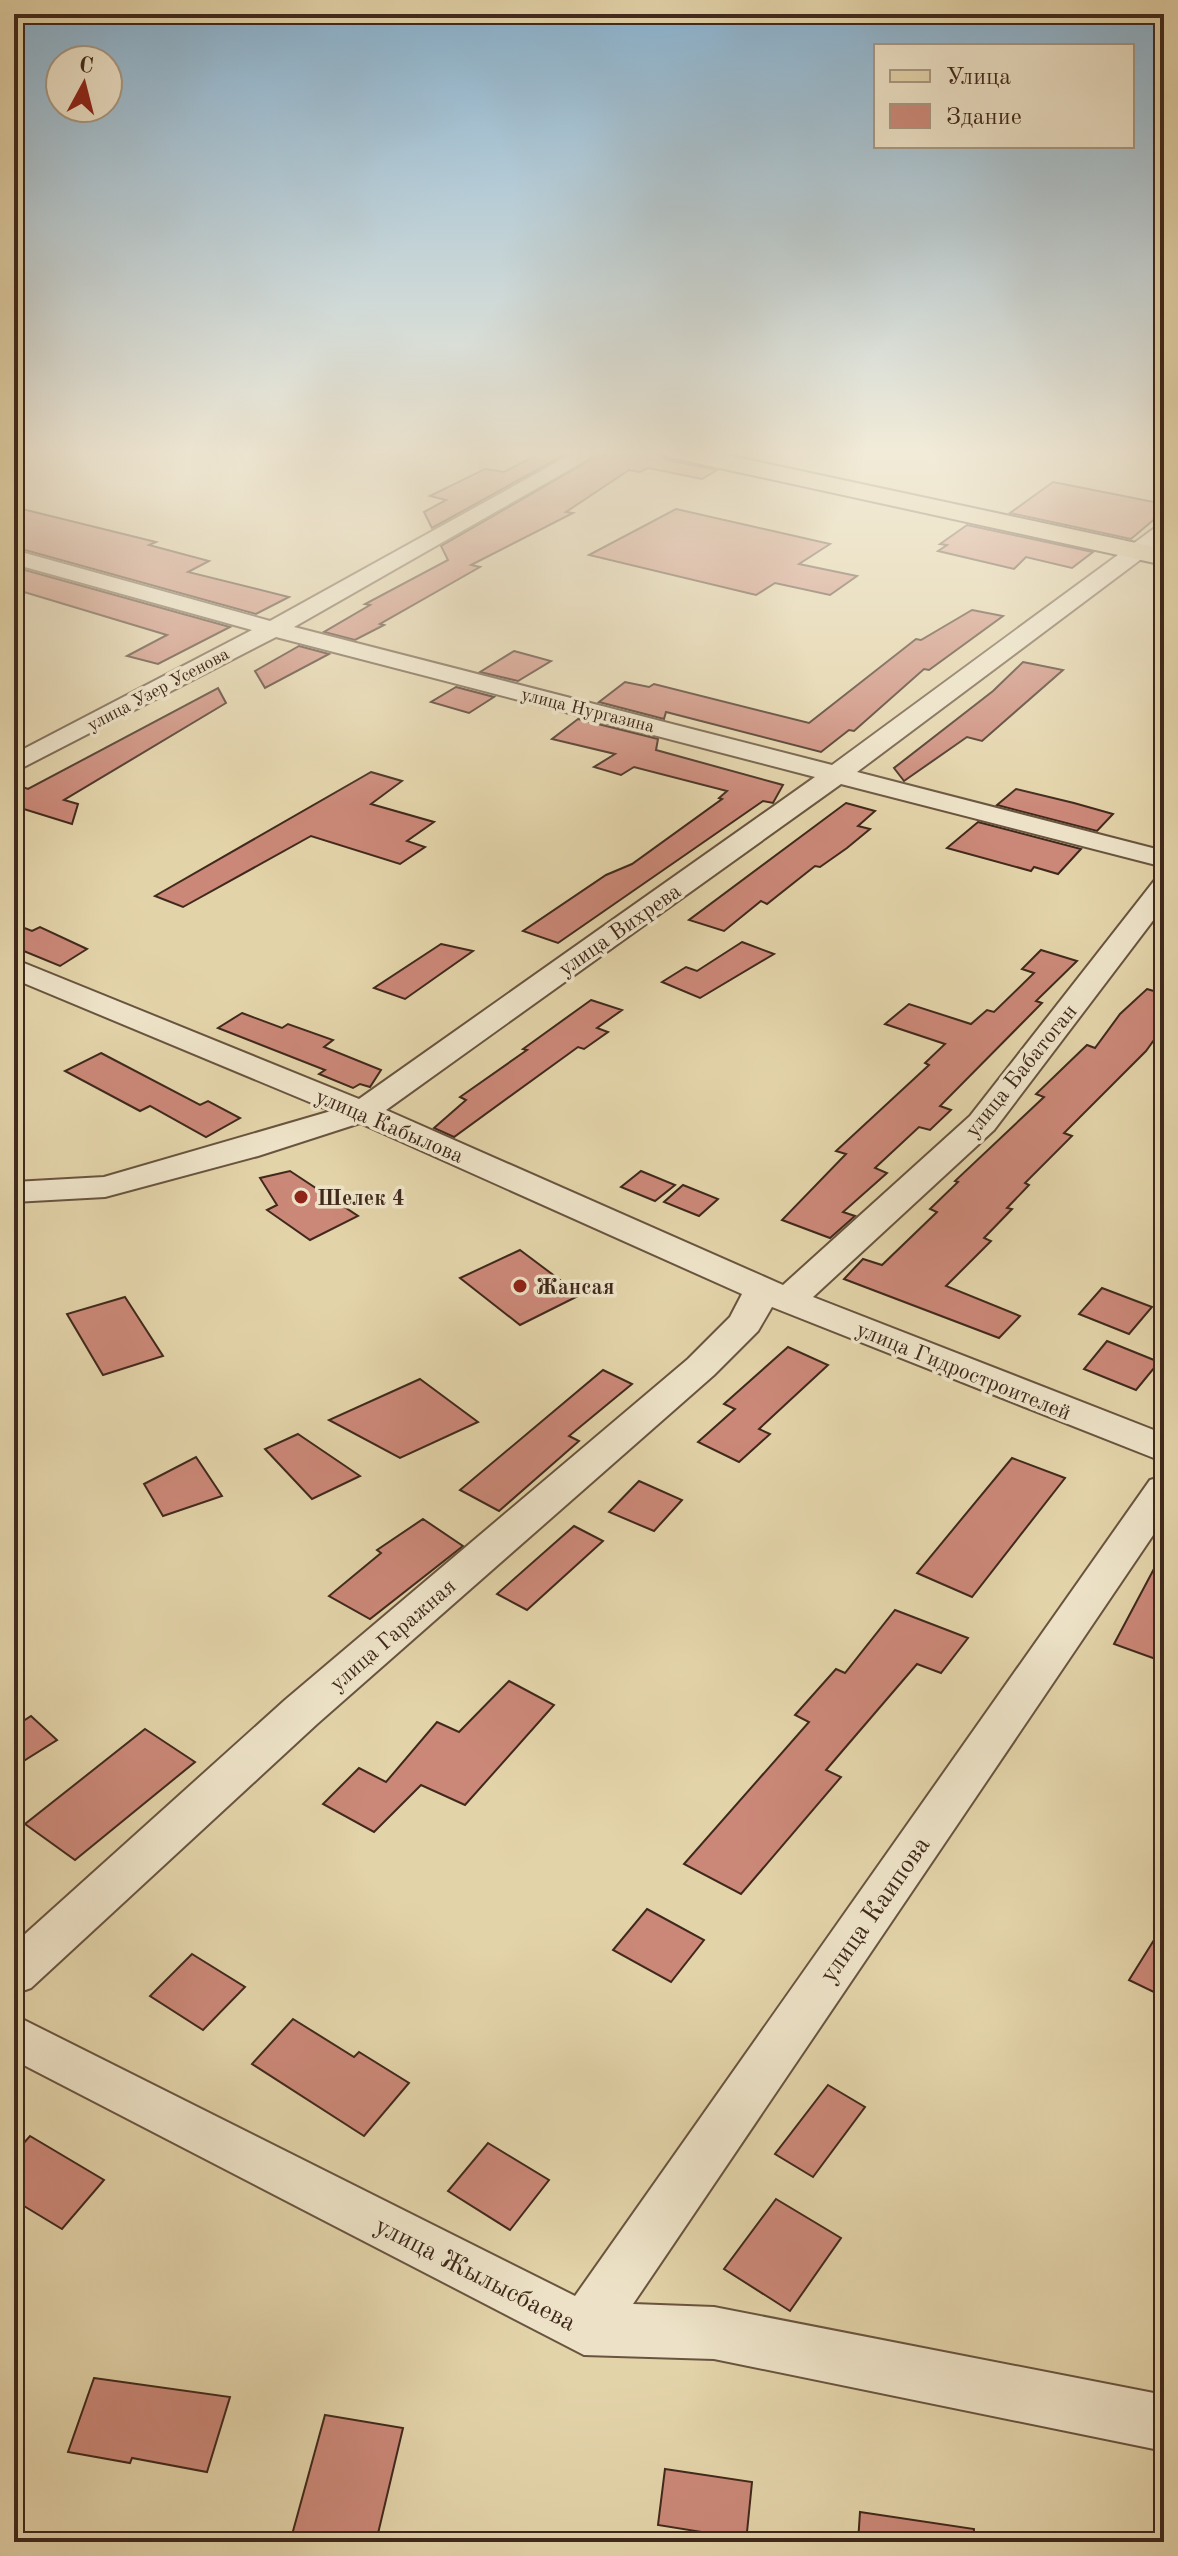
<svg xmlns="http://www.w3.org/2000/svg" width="1178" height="2556" viewBox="0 0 1178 2556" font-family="'Old Standard TT',serif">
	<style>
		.building { fill: #cb8878; stroke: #40291c; stroke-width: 2 }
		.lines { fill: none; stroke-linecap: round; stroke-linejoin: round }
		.minor-casing { stroke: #69543f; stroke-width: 4 }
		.major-casing { stroke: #40291c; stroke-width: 4 }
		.minor { fill: #ede2c7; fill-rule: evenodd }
		.major { fill: #e3d3a9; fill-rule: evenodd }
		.poi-dot { fill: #8f2418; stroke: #ede2c7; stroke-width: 3 }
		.labels { text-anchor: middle; stroke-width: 7; stroke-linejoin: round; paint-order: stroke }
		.far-street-label { font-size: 18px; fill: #40291c; stroke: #ede2c7 }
		.street-label { font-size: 22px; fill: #40291c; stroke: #ede2c7 }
		.poi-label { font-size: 22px; font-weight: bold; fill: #40291c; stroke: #ede2c7; text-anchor: start }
		.near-street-label { font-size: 26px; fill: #40291c; stroke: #ede2c7 }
	</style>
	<rect width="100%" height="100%" fill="#e3d3a9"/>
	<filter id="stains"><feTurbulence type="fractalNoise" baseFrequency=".0025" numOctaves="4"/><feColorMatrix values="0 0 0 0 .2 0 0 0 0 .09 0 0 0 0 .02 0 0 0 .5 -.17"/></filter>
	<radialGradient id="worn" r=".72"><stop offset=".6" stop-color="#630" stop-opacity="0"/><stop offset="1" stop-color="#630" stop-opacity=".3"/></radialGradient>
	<g class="building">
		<polygon points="546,450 573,450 432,528 424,512 446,500 430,496 485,469 504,472"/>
		<polygon points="607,450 654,450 668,460 717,470 702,479 648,468 640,472 629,470 566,512 573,513 471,565 480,567 380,624 384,625 355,640 324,632 370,605 365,604 448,560 441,546"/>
		<polygon points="1053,482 1164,504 1164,511 1131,539 1010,513"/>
		<polygon points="14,507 156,542 149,545 209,561 188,572 289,597 256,614 14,547"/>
		<polygon points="676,509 830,544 799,564 857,576 830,595 775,583 756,595 589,555"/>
		<polygon points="967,525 1093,552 1072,568 1026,557 1014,569 938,551 947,545 940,544"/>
		<polygon points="14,567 230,627 158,664 127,656 167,635 14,589"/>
		<polygon points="972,610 1003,616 929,670 924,669 854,731 849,730 821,752 666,712 664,719 599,702 625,682 649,687 654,684 809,723 916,639 921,640"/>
		<polygon points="299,646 329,654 265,688 255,671"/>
		<polygon points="514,651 551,661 518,681 480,672"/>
		<polygon points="1023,662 1063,670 982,741 967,737 904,781 894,768 993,691"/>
		<polygon points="456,687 494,697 469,713 431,702"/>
		<polygon points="218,688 226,703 64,800 78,804 72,824 14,806 14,784 28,789"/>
		<polygon points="578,719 658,739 656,750 783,785 773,803 763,801 558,943 523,931 606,875 632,864 722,799 719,798 727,791 634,767 621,775 594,767 615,754 552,739"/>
		<polygon points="371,772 402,781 371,804 434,822 407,841 425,847 400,864 311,836 183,907 155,896"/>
		<polygon points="1016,789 1074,803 1113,814 1097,831 997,805"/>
		<polygon points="846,803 875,811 858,826 870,829 847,848 820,867 815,866 767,904 761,901 724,931 689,920"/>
		<polygon points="978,822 1081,849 1058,874 1034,867 1031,871 947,848"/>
		<polygon points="14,924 32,931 40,927 87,949 60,966 14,947"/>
		<polygon points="742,942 774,954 700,998 662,982 686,967 697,971"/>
		<polygon points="441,944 473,951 405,999 374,988"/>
		<polygon points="1041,950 1077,961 1036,1001 1042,1003 940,1106 951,1110 930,1130 919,1127 875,1168 887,1173 843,1212 855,1216 830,1238 782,1220 846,1154 836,1151 929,1065 925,1063 945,1044 885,1024 909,1004 971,1024 987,1010 994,1012 1034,973 1022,969"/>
		<polygon points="1147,989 1164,994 1164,1026 1146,1051 1064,1133 1072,1136 1025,1183 1029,1185 1007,1208 1012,1209 984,1238 991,1241 946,1286 1020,1316 999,1338 844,1279 863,1259 882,1265 937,1212 930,1209 958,1182 955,1181 1044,1097 1036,1094 1087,1045 1095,1048 1120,1014"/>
		<polygon points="591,1000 622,1010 597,1028 608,1032 584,1049 578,1047 454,1137 434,1128 466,1100 460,1097 527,1050 523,1049"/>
		<polygon points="242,1013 282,1028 288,1024 333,1040 324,1047 381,1070 370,1087 360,1084 353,1088 319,1074 325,1070 218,1028"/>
		<polygon points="101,1053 200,1105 208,1101 240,1118 206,1137 150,1106 140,1111 65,1071"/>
		<polygon points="290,1171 358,1216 310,1240 267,1210 277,1205 260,1178"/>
		<polygon points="641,1171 675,1185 655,1201 621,1187"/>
		<polygon points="683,1185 718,1199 699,1216 664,1202"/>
		<polygon points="520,1250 580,1295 520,1325 460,1278"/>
		<polygon points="1102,1288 1152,1307 1129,1334 1079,1314"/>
		<polygon points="125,1297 163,1356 103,1375 67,1314"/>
		<polygon points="1107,1341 1159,1362 1136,1390 1084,1369"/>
		<polygon points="788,1347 828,1365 759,1429 770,1434 739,1462 698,1442 735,1409 724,1404"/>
		<polygon points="603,1370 632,1384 569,1436 579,1441 499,1511 460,1490"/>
		<polygon points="420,1379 478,1422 400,1458 329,1420"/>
		<polygon points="298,1434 360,1476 312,1499 265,1449"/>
		<polygon points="196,1457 222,1496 163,1516 144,1484"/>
		<polygon points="1012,1458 1065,1478 972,1597 917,1573"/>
		<polygon points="639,1481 682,1500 654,1531 609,1512"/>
		<polygon points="423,1519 463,1546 370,1619 329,1596 381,1553 377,1550"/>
		<polygon points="574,1526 603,1541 527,1610 497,1594"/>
		<polygon points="1164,1550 1164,1662 1114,1644"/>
		<polygon points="895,1610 968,1638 941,1673 917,1664 826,1770 841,1777 741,1894 684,1864 809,1722 795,1715 836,1669 845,1673"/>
		<polygon points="509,1681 554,1705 465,1805 421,1785 374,1832 323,1804 359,1768 386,1782 437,1722 459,1732"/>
		<polygon points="31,1716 57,1740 14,1767 14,1727"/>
		<polygon points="145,1729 195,1762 75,1860 25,1824"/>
		<polygon points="647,1909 704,1940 671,1982 613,1950"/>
		<polygon points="1164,1924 1164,1997 1129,1980"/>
		<polygon points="192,1954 245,1987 203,2030 150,1996"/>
		<polygon points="293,2019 354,2057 359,2052 409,2083 364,2136 252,2064"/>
		<polygon points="828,2085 865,2107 813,2177 775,2154"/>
		<polygon points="30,2136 104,2180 62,2229 14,2200 14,2154"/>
		<polygon points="488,2143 549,2180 510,2230 448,2191"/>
		<polygon points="776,2199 841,2238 790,2311 724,2269"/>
		<polygon points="94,2378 230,2397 207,2472 132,2458 130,2463 68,2452"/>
		<polygon points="325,2415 403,2428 376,2542 290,2542"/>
		<polygon points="665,2469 752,2482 746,2542 700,2542 702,2532 658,2525"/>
		<polygon points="860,2512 974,2529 973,2542 858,2542"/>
	</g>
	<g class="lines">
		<g class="minor-casing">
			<g id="minor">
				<polygon points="579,450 604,450 294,627 832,765 1156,527 1164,525 1164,542 857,772 1164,851 1164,867 841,784 386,1110 783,1285 970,1116 1154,881 1164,878 1164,906 994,1130 813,1297 1164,1434 1164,1462 772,1307 758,1331 714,1375 317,1724 31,1988 14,1994 14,1944 285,1700 688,1359 730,1317 742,1294 360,1123 258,1156 105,1197 14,1202 14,1182 104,1177 331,1111 14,979 14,959 359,1099 815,777 276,637 14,772 14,754 252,630 14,564 14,550 270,621"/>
				<polygon points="1164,1476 1164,1519 633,2304 714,2307 1164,2395 1164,2451 714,2359 584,2355 14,2060 14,2015 575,2296 1150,1480"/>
			</g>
		</g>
		<g class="major-casing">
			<polygon id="major" points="657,450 703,450 1164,549 1164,565 669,457"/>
		</g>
		<use href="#minor" class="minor"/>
		<use href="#major" class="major"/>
	</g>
	<linearGradient id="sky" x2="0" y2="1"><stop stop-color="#89b4d3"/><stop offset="0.56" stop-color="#f2ebd8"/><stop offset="1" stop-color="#f2ebd8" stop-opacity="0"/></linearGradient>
	<rect width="1178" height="808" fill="url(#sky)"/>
	<g class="poi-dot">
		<circle cx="301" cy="1197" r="8"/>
		<circle cx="520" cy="1286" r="8"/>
	</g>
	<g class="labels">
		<g class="far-street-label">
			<text transform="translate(158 689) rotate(-28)" y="6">улица Узер Усенова</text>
			<text transform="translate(588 710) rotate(14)" y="6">улица Нургазина</text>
		</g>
		<g class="street-label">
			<text transform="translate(619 929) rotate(-35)" y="8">улица Вихрева</text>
			<text transform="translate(1020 1070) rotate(-51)" y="8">улица Бабатоган</text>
			<text transform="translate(390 1125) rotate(23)" y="8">улица Кабылова</text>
			<text transform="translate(964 1370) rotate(22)" y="8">улица Гидростроителей</text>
			<text transform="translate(392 1634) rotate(-41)" y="8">улица Гаражная</text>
		</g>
		<g class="poi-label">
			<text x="317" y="1205">Шелек 4</text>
			<text x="536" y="1294">Жансая</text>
		</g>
		<g class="near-street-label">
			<text transform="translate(874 1909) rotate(-55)" y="9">улица Каипова</text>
			<text transform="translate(476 2273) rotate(27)" y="9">улица Жылысбаева</text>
		</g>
	</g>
	<rect width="1178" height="2556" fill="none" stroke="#e3d3a9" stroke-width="48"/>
	<rect x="16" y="16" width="1146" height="2524" fill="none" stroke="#40291c" stroke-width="4"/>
	<rect x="24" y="24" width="1130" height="2508" fill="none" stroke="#40291c" stroke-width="2"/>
	<rect x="874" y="44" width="260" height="104" fill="#ede2c7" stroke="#a89883" stroke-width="2"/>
	<rect x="890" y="70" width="40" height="12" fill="#e3d3a9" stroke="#a89883" stroke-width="2"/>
	<text x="946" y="84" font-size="24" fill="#40291c">Улица</text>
	<rect x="890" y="104" width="40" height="24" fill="#cb8878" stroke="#a89883" stroke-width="2"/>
	<text x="946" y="124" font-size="24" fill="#40291c">Здание</text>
	<g transform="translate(84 84) rotate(7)"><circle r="38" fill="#ede2c7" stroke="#a89883" stroke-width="2"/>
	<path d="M0-6L14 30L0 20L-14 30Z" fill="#8f2418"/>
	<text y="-12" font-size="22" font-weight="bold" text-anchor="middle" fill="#40291c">С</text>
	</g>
	<rect width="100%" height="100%" filter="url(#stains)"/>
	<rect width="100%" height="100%" fill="url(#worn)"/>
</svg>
